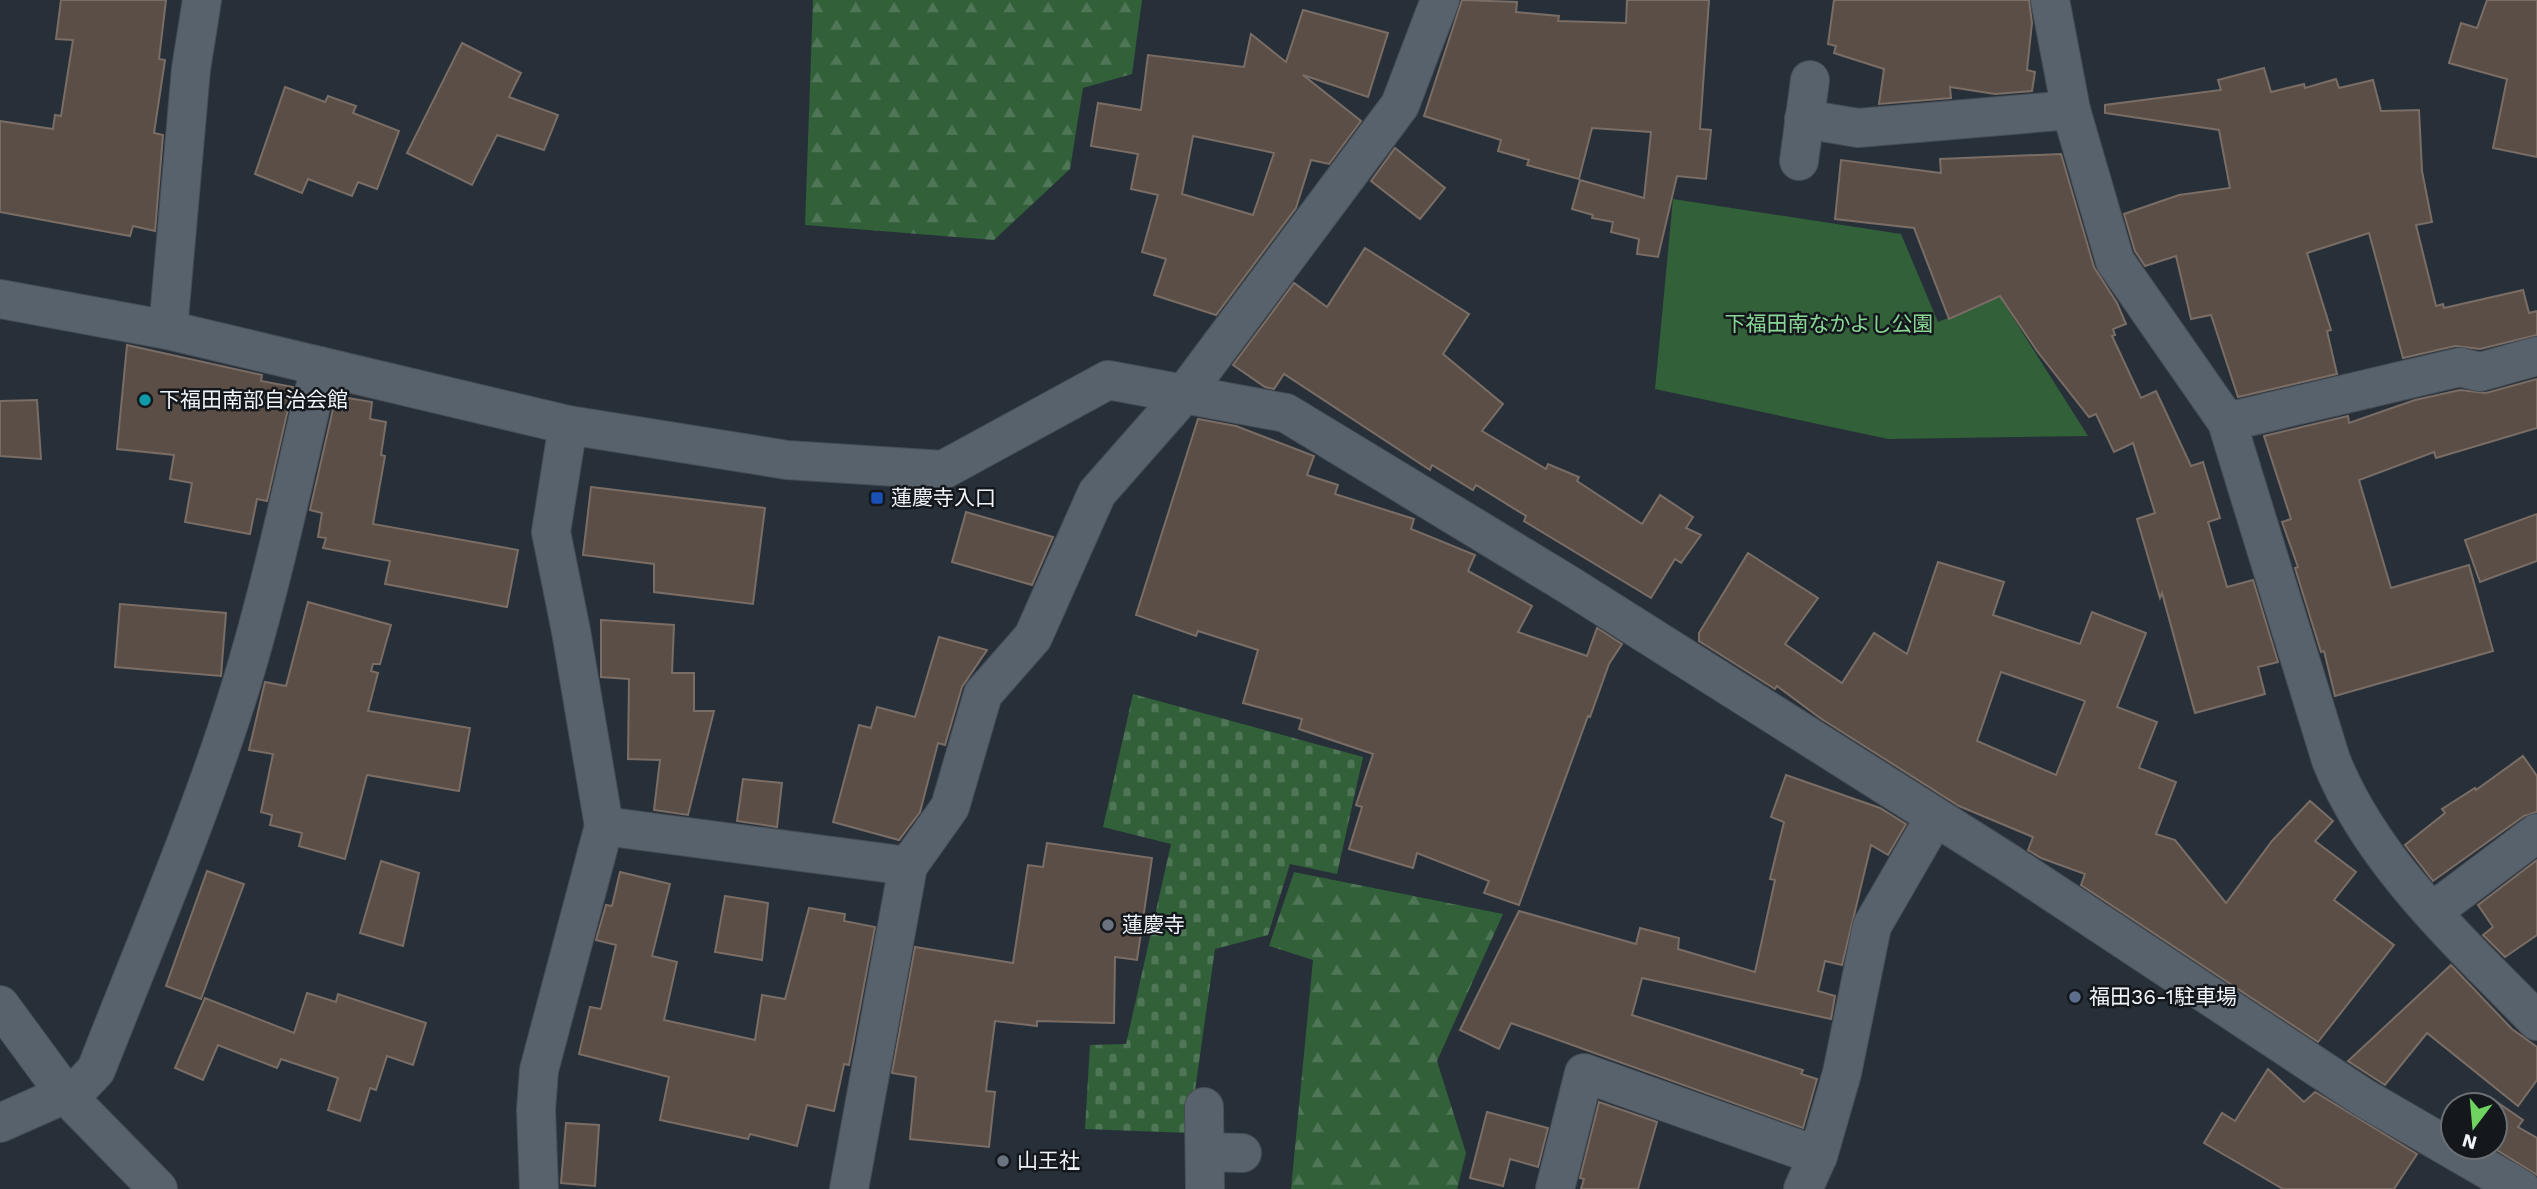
<svg xmlns="http://www.w3.org/2000/svg" width="2537" height="1189" viewBox="0 0 2537 1189" font-family="'Work Sans','Noto Sans JP',sans-serif">
	<style>
		.forest { fill: url(#forest-firs) }
		.cemetery { fill: url(#cemetery-stones) }
		.park { fill: #316039 }
		.building { fill: #5a4e46; stroke: #7a6d65; stroke-width: 2; fill-rule: evenodd }
		.lines { fill: none; stroke-linecap: round; stroke-linejoin: round }
		.minor-casing { stroke: #464d55; stroke-width: 40 }
		.minor { stroke: #58626c; stroke-width: 38 }
		.culture-dot { fill: #0f9aa8; stroke: #14171c; stroke-width: 2.5 }
		.transit-dot { fill: #1a4fb4; stroke: #14171c; stroke-width: 2.5 }
		.worship-dot { fill: #6b7280; stroke: #14171c; stroke-width: 2.5 }
		.service-dot { fill: #5c6f8a; stroke: #14171c; stroke-width: 2.5 }
		.labels { text-anchor: middle; stroke-width: 5; stroke-linejoin: round; paint-order: stroke }
		.park-label { font-size: 21px; fill: #89d795; stroke: #14171c }
		.poi-label { font-size: 21px; fill: #eff5fb; stroke: #14171c; text-anchor: start }
	</style>
	<defs>
		<pattern id="forest-firs" width="22" height="20" patternUnits="userSpaceOnUse" patternTransform="scale(1.75)"><rect width="22" height="20" fill="#316039"/><path d="M5 1l3.5 6h-7zM16 11l3.5 6h-7z" fill="#4f7757"/></pattern>
		<pattern id="cemetery-stones" width="16" height="16" patternUnits="userSpaceOnUse" patternTransform="scale(1.75)"><rect width="16" height="16" fill="#316039"/><path d="M2 7V4a2 2 0 0 1 4 0v3zM10 15v-3a2 2 0 0 1 4 0v3z" fill="#4f7757"/></pattern>
	</defs>
	<rect width="100%" height="100%" fill="#273039"/>
	<g class="forest">
		<polygon points="813,0 1142,0 1132,74 1083,88 1070,169 994,240 805,225"/>
		<polygon points="1294,872 1503,914 1437,1061 1466,1153 1457,1189 1291,1189 1313,960 1269,946"/>
	</g>
	<polygon class="cemetery" points="1133,694 1363,757 1337,874 1290,864 1268,935 1215,949 1189,1133 1085,1129 1090,1045 1126,1044 1171,844 1103,827"/>
	<polygon class="park" points="1673,199 1901,234 1938,322 2000,297 2088,436 1888,439 1655,389"/>
	<g class="building">
		<polygon points="61,0 166,0 159,59 165,60 154,133 163,135 155,231 133,226 130,236 0,212 0,121 53,129 55,115 61,116 73,40 56,39"/>
		<polygon points="1462,0 1517,2 1516,12 1559,16 1558,21 1626,23 1627,0 1709,0 1700,129 1711,130 1706,179 1677,176 1658,257 1637,254 1639,239 1611,232 1613,222 1592,218 1593,215 1572,209 1580,180 1644,198 1651,132 1592,128 1579,179 1527,165 1529,160 1498,151 1501,140 1424,116"/>
		<polygon points="1834,0 2029,0 2032,23 2027,70 2035,72 2032,91 1995,94 1950,87 1951,98 1879,104 1884,69 1834,53 1836,46 1828,44"/>
		<polygon points="2487,0 2537,0 2537,157 2493,148 2507,79 2449,63 2461,23 2477,28"/>
		<path d="M1303,10L1388,33L1368,97L1303,75L1361,121L1329,164L1311,160L1296,208L1216,315L1154,295L1166,259L1142,252L1158,195L1131,189L1138,154L1091,146L1098,103L1141,110L1148,55L1244,67L1251,34L1286,62ZM1193,136L1274,153L1253,215L1182,194Z"/>
		<polygon points="462,43 521,73 509,97 558,115 544,150 497,135 472,185 407,153"/>
		<polygon points="2264,68 2271,92 2304,84 2305,88 2336,79 2339,88 2373,80 2381,111 2419,110 2422,171 2432,222 2416,225 2436,306 2443,304 2444,308 2523,290 2529,313 2537,311 2537,335 2480,349 2455,346 2403,358 2369,233 2307,253 2331,330 2327,331 2337,374 2238,397 2211,315 2191,319 2176,256 2145,266 2135,251 2124,214 2179,195 2230,188 2219,130 2105,113 2105,105 2221,90 2218,80"/>
		<polygon points="285,87 325,102 328,96 356,106 353,113 399,131 377,189 358,182 352,196 308,179 302,193 255,174"/>
		<polygon points="1395,148 1445,188 1420,219 1371,181"/>
		<polygon points="2061,154 2094,267 2117,303 2126,324 2113,329 2115,335 2112,336 2141,398 2156,391 2191,466 2203,462 2220,518 2208,522 2227,587 2253,580 2278,662 2258,667 2265,694 2195,713 2162,593 2160,598 2137,519 2155,513 2133,443 2114,452 2096,414 2089,417 2037,351 2000,296 1949,319 1914,228 1835,219 1841,160 1941,173 1940,159"/>
		<polygon points="1365,248 1469,314 1443,354 1503,404 1482,431 1546,469 1548,464 1579,477 1577,481 1642,524 1660,495 1693,517 1686,528 1701,535 1681,563 1675,559 1651,598 1524,521 1526,516 1476,485 1473,490 1432,465 1430,470 1284,374 1274,389 1265,387 1233,365 1294,283 1327,307"/>
		<polygon points="127,345 262,375 261,381 293,387 267,501 257,499 250,534 185,522 192,483 170,479 174,455 117,449"/>
		<polygon points="2537,379 2537,428 2436,458 2434,452 2359,480 2391,588 2469,565 2493,651 2335,696 2324,651 2321,652 2295,568 2298,567 2282,522 2291,519 2264,436 2348,416 2349,423 2415,400 2460,390 2486,393"/>
		<polygon points="336,396 372,402 370,419 386,422 381,455 385,456 373,524 518,550 507,607 385,584 390,561 323,548 326,538 318,537 322,513 310,510"/>
		<polygon points="37,400 41,459 0,456 0,401"/>
		<polygon points="1198,419 1236,426 1314,456 1307,475 1338,485 1335,494 1414,519 1411,529 1475,555 1468,571 1532,606 1518,632 1587,656 1597,628 1622,644 1609,664 1590,717 1588,716 1519,905 1484,893 1489,881 1417,853 1413,868 1349,849 1362,807 1356,805 1373,754 1299,729 1302,719 1243,703 1258,650 1198,631 1196,636 1136,615"/>
		<polygon points="591,487 765,508 753,604 654,592 654,564 583,555"/>
		<polygon points="966,512 1053,537 1032,585 952,562"/>
		<polygon points="2537,514 2537,561 2480,582 2465,540"/>
		<path d="M1748,553L1818,598L1785,644L1842,683L1874,633L1907,654L1938,562L2004,582L1993,615L2080,644L2092,612L2146,633L2117,707L2157,722L2139,768L2176,782L2156,834L2175,840L2226,903L2272,841L2310,801L2333,821L2315,841L2356,872L2334,900L2394,945L2318,1042L2081,885L2085,874L2041,858L2028,850L2033,837L1959,806L1820,718L1777,686L1775,689L1699,641V633ZM2001,672L2085,701L2056,775L1977,741Z"/>
		<polygon points="308,602 391,625 380,664 373,664 371,671 378,673 368,711 470,728 459,791 367,775 345,859 299,846 302,833 270,825 272,815 261,812 273,754 249,750 265,682 286,686"/>
		<polygon points="120,604 226,613 221,676 115,667"/>
		<polygon points="601,620 674,625 672,673 694,673 694,711 714,711 688,815 654,810 660,760 628,759 629,679 601,677"/>
		<polygon points="939,637 987,650 962,687 945,745 938,743 920,812 899,840 833,822 859,725 871,728 877,707 915,717"/>
		<polygon points="2523,756 2537,776 2537,812 2524,816 2433,881 2405,845 2445,813 2442,809 2475,788 2476,790"/>
		<polygon points="1786,775 1880,808 1906,824 1888,855 1871,845 1842,965 1825,961 1818,991 1835,996 1831,1019 1642,978 1632,1015 1803,1070 1801,1074 1817,1079 1803,1128 1511,1023 1499,1049 1460,1030 1519,911 1636,944 1640,928 1679,938 1678,949 1755,972 1775,880 1770,879 1784,822 1771,817"/>
		<polygon points="743,779 782,783 777,827 737,821"/>
		<polygon points="1047,843 1152,858 1137,960 1115,957 1114,1023 1037,1021 1037,1026 995,1021 986,1091 995,1092 989,1147 910,1139 916,1077 892,1073 915,947 1013,963 1028,865 1043,867"/>
		<polygon points="2537,860 2537,935 2505,957 2483,935 2493,927 2478,905"/>
		<polygon points="381,861 419,873 403,946 360,933"/>
		<polygon points="207,871 244,884 201,999 166,986"/>
		<polygon points="620,872 670,884 652,956 677,962 664,1020 755,1040 762,995 785,999 809,908 845,914 844,921 875,927 849,1065 844,1064 834,1111 807,1105 797,1146 750,1134 748,1139 660,1120 669,1077 579,1054 590,1007 601,1009 616,945 596,940 606,905 612,906"/>
		<polygon points="725,896 768,903 762,960 715,952"/>
		<polygon points="2451,965 2512,1029 2537,1047 2537,1080 2518,1106 2427,1033 2385,1085 2348,1061"/>
		<polygon points="307,993 336,1002 338,994 426,1023 413,1065 387,1056 376,1090 370,1088 360,1121 328,1110 338,1078 281,1059 277,1068 218,1045 203,1080 175,1068 205,998 294,1033"/>
		<polygon points="2268,1069 2304,1102 2315,1092 2417,1154 2394,1189 2283,1189 2204,1143 2222,1113 2235,1121"/>
		<polygon points="2494,1100 2523,1120 2518,1127 2537,1138 2537,1175 2492,1147 2495,1147 2495,1105 2490,1105"/>
		<polygon points="1599,1102 1657,1122 1638,1189 1581,1189 1584,1179 1580,1178"/>
		<polygon points="1487,1112 1548,1128 1538,1167 1510,1159 1503,1186 1470,1178"/>
		<polygon points="566,1123 599,1125 595,1186 561,1183"/>
	</g>
	<g class="lines">
		<g class="minor-casing">
			<g id="minor">
				<path d="M2050,0L2071,110L2115,261L2227,422L2331,760C2372,863 2461,943 2537,1021"/>
				<polyline points="1804,119 1858,128 2071,110"/>
				<polyline points="1799,161 1810,80"/>
				<polyline points="0,299 168,330 568,425 787,460 943,470 1108,380 1286,413 1569,585 2007,862 2364,1098 2521,1189"/>
				<polyline points="168,330 191,69 202,0"/>
				<polyline points="2227,422 2460,367 2480,372 2537,356"/>
				<polyline points="604,826 908,866"/>
				<polyline points="2432,912 2537,833"/>
				<polyline points="0,1005 66,1095 158,1189"/>
				<polyline points="1204,1107 1205,1189"/>
				<path d="M0,1123L79,1088L96,1070C145,945 199,820 239,692C272,585 295,475 320,366"/>
				<polyline points="1205,1152 1242,1153"/>
				<polyline points="539,1189 536,1110 539,1070 604,826 571,631 551,532 568,425"/>
				<polyline points="849,1189 908,866 950,807 983,694 1033,637 1097,493 1185,393 1400,105 1440,0"/>
				<polyline points="1555,1189 1584,1073 1818,1156"/>
				<polyline points="1803,1189 1818,1156 1842,1073 1872,926 1935,817"/>
			</g>
		</g>
		<use href="#minor" class="minor"/>
	</g>
	<circle class="culture-dot" cx="145" cy="400" r="7"/>
	<rect class="transit-dot" x="870" y="491" width="14" height="14" rx="3.5"/>
	<g class="worship-dot">
		<circle cx="1108" cy="925" r="7"/>
		<circle cx="1003" cy="1161" r="7"/>
	</g>
	<circle class="service-dot" cx="2075" cy="997" r="7"/>
	<g class="labels">
		<g class="park-label">
			<text x="1829" y="331">下福田南なかよし公園</text>
		</g>
		<g class="poi-label">
			<text x="159" y="407">下福田南部自治会館</text>
			<text x="891" y="505">蓮慶寺入口</text>
			<text x="1122" y="932">蓮慶寺</text>
			<text x="2089" y="1004">福田36-1駐車場</text>
			<text x="1017" y="1168">山王社</text>
		</g>
	</g>
	<g transform="translate(2474 1126) rotate(196)"><circle r="33" fill="#14171c" stroke="#6c7075" stroke-width="2"/>
	<path d="M0-5L12 26L0 18L-12 26Z" fill="#6fd360"/>
	<text y="-10" font-size="19" font-weight="bold" text-anchor="middle" fill="#eff5fb">N</text>
	</g>
</svg>
